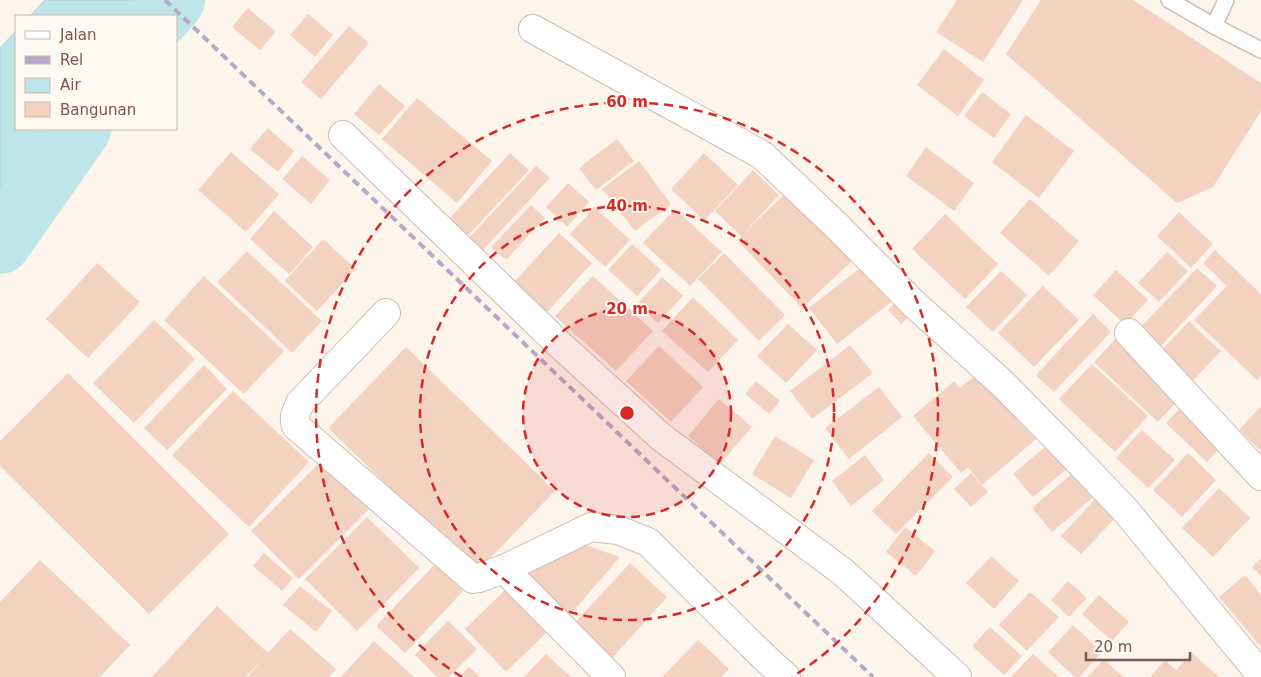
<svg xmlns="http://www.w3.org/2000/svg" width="1261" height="677" viewBox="0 0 1261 677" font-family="'DejaVu Sans',sans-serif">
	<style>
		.water { fill: #bee5e8; stroke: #a4d5da }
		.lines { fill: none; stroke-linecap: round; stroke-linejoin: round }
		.river { stroke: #bee5e8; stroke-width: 62 }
		.building { fill: #f3d2c2 }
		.lane-casing { stroke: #d1bbaf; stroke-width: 18 }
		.street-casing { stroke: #d1bbaf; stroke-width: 30 }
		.lane { stroke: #fff; stroke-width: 15 }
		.street { stroke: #fff; stroke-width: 28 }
		.rail { stroke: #b7a7c9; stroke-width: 4; stroke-dasharray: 8 5; stroke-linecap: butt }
		.ring { fill: none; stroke: #d62828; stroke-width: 2.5; stroke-dasharray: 9 6 }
		.centre { fill: #d62828; stroke: #fff9f2; stroke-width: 2.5 }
		.ring-label { font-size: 15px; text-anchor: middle; font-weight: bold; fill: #d62828; stroke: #fff9f2; stroke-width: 4; stroke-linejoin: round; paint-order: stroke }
	</style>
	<rect width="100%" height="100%" fill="#fdf5eb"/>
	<g class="water">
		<polygon points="45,0 171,0 158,16 30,16"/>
		<polygon points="16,31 16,129 69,129 0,234 0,48"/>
	</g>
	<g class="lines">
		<g class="river">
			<polyline points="160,16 174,0"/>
			<polyline points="0,243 80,129"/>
		</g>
	</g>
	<g class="building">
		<polygon points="957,0 1023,0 983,62 936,32"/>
		<polygon points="1041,0 1133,0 1261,83 1261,111 1213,187 1177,203 1006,54"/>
		<polygon points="248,8 276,32 260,50 232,27"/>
		<polygon points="308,14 333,35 315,57 290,35"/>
		<polygon points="349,26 369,43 321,99 301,82"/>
		<polygon points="944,49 984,80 958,116 917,85"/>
		<polygon points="379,84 405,106 379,135 354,114"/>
		<polygon points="982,92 1011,114 994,138 964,116"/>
		<polygon points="417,98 492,161 457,203 382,139"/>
		<polygon points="1026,115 1074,151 1039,198 992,162"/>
		<polygon points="268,128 294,151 278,172 250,149"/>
		<polygon points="617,139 634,161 596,190 579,168"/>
		<polygon points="926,147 974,183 954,211 906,176"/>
		<polygon points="231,152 279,194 246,232 198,190"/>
		<polygon points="510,153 529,170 466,238 447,221"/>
		<polygon points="704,153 738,185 704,221 671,189"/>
		<polygon points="302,156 330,180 311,204 282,179"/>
		<polygon points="639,161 671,204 635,231 602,189"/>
		<polygon points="536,166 550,178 479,254 465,242"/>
		<polygon points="753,170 779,195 746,231 791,188 856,257 802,308 737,240 741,236 715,211"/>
		<polygon points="568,183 589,202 567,227 546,207"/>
		<polygon points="1030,199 1079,241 1049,276 1000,233"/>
		<polygon points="531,205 545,218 506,260 491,247"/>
		<polygon points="595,207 630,240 605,267 570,234"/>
		<polygon points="675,209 722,252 690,286 643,243"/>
		<polygon points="274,211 313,247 289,274 250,239"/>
		<polygon points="1179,212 1213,244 1191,268 1157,236"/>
		<polygon points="945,214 998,264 965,299 912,249"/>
		<polygon points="559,233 592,263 547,312 514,282"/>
		<polygon points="323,239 356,269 317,311 285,281"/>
		<polygon points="632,244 661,270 637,296 608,270"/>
		<polygon points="1215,250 1261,294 1261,376 1257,380 1194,320 1227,286 1203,263"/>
		<polygon points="247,251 322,321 292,353 217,282"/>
		<polygon points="1167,252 1188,271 1159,302 1138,283"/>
		<polygon points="724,253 785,315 759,341 698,279"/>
		<polygon points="870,260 899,296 837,344 809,308"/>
		<polygon points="97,263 140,302 88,358 46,319"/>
		<polygon points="1197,268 1217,286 1156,351 1136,332"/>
		<polygon points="1116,270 1148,300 1125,325 1093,295"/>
		<polygon points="1001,271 1027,295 993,332 966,307"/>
		<polygon points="204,276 284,351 244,394 164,320"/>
		<polygon points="593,276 653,331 616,371 555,316"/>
		<polygon points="662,277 683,296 658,323 637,304"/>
		<polygon points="1043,286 1079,320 1034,367 998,333"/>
		<polygon points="902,296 916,310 901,324 888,310"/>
		<polygon points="693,297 738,340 708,372 662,331"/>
		<polygon points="1093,314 1111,332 1054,392 1036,375"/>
		<polygon points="154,320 195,359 134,423 93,383"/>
		<polygon points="1189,321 1221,351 1190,384 1158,354"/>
		<polygon points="788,324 817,350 786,383 757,356"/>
		<polygon points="1117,337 1181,397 1158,422 1094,362"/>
		<polygon points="850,345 873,373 812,419 790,391"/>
		<polygon points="659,346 703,387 671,422 626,381"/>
		<polygon points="406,347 555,491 477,572 328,428"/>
		<polygon points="1092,364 1148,416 1115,452 1059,399"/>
		<polygon points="204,365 227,389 167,450 144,428"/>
		<polygon points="984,368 1041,435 982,485 968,467 961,473 913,416 954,381 960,388"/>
		<polygon points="68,373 229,534 149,614 0,466 0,441"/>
		<polygon points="756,381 780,401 769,414 745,394"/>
		<polygon points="879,387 902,417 849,459 825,428"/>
		<polygon points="233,391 309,462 249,527 172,455"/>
		<polygon points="719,399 752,427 720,464 688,436"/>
		<polygon points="1183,405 1224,443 1207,462 1166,423"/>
		<polygon points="1261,406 1261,451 1239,430"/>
		<polygon points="1142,430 1175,460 1148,488 1116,458"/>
		<polygon points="775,436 814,460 791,498 752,474"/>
		<polygon points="1053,440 1073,464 1033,497 1013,474"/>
		<polygon points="929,453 953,477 896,534 872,511"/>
		<polygon points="1188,453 1216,480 1182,517 1153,490"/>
		<polygon points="865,455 884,480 851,506 832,481"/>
		<polygon points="322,460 370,508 299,579 251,531"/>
		<polygon points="1076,470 1097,494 1052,532 1032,508"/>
		<polygon points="971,473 988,492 971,507 954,489"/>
		<polygon points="1219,488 1250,518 1213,557 1182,528"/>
		<polygon points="1097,497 1117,516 1081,554 1061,536"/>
		<polygon points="367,517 419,568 357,631 305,579"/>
		<polygon points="905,527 935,551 916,576 886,552"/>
		<polygon points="574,541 620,557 568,617 521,573"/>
		<polygon points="264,553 293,578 282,591 253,566"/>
		<polygon points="991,556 1019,581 994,609 966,583"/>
		<polygon points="1261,558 1261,576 1252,567"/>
		<polygon points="40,560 130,645 100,677 0,677 0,602"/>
		<polygon points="630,563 667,597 607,664 569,629"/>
		<polygon points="435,564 463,591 405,653 376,626"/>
		<polygon points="1245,575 1261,595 1261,647 1219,597"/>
		<polygon points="1068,581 1087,598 1069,617 1051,600"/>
		<polygon points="300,586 332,611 316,632 283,605"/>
		<polygon points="508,587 549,630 506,672 465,629"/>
		<polygon points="1030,592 1059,617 1027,651 999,625"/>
		<polygon points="1099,595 1129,622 1112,641 1082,614"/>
		<polygon points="217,606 268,653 290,629 336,669 329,677 248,677 261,660 246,677 152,677"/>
		<polygon points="448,621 477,649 449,677 437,677 415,655"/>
		<polygon points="1073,625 1102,652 1079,677 1075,677 1048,652"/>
		<polygon points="990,627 1022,656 1004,675 972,646"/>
		<polygon points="698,640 729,669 721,677 662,677"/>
		<polygon points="374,641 414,677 341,677"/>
		<polygon points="1192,653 1219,677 1152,677 1151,676 1165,660 1176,670"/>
		<polygon points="546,654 571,677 524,677"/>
		<polygon points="1033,654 1059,677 1011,677"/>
		<polygon points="1104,659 1123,677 1088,677"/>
		<polygon points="469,667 480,677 459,677"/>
	</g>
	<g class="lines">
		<g class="lane-casing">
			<g id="lane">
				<polyline points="1169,0 1214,26 1261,50"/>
				<polyline points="1214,26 1226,0"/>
			</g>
		</g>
		<g class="street-casing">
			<g id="street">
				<polyline points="533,29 762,155 839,228 914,304 1002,383 1062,444 1126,511 1261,675"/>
				<polyline points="343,135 558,343 661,437 843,572 957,677"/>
				<path d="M386,313L300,403C296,413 293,416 296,426L473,579L479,578L504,569L591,527L618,530L648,542L764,657L786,677"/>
				<polyline points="1129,333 1261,476"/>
				<polyline points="504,569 611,677"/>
			</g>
		</g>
		<use href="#lane" class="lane"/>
		<use href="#street" class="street"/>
		<polyline class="rail" points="165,0 873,677"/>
	</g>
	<circle cx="627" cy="413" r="104" fill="#d62828" fill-opacity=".12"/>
	<g class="ring">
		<circle cx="627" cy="413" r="104"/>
		<circle cx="627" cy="413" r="207"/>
		<path d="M462 677A311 311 0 1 1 792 677"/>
	</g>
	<circle cx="627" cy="413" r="8" class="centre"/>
	<g class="ring-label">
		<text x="627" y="107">60 m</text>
		<text x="627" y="211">40 m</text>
		<text x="627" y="314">20 m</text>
	</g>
	<rect x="15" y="15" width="162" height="115" fill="#fff9f2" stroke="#cab9b0"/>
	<rect x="25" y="31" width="25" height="8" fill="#ffffff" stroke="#cab9b0"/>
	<text x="60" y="40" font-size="15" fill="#7a594c">Jalan</text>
	<rect x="25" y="56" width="25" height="8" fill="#b7a7c9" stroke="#cab9b0"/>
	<text x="60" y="65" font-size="15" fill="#7a594c">Rel</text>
	<rect x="25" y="78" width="25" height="15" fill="#bee5e8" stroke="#cab9b0"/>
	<text x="60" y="90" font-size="15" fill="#7a594c">Air</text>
	<rect x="25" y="102" width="25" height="15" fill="#f3d2c2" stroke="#cab9b0"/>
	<text x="60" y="115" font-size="15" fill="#7a594c">Bangunan</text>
	<path d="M1086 652v8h104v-8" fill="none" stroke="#7a594c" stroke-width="2.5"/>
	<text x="1094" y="652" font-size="15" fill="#7a594c" stroke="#fff9f2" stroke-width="4" paint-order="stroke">20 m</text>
</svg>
